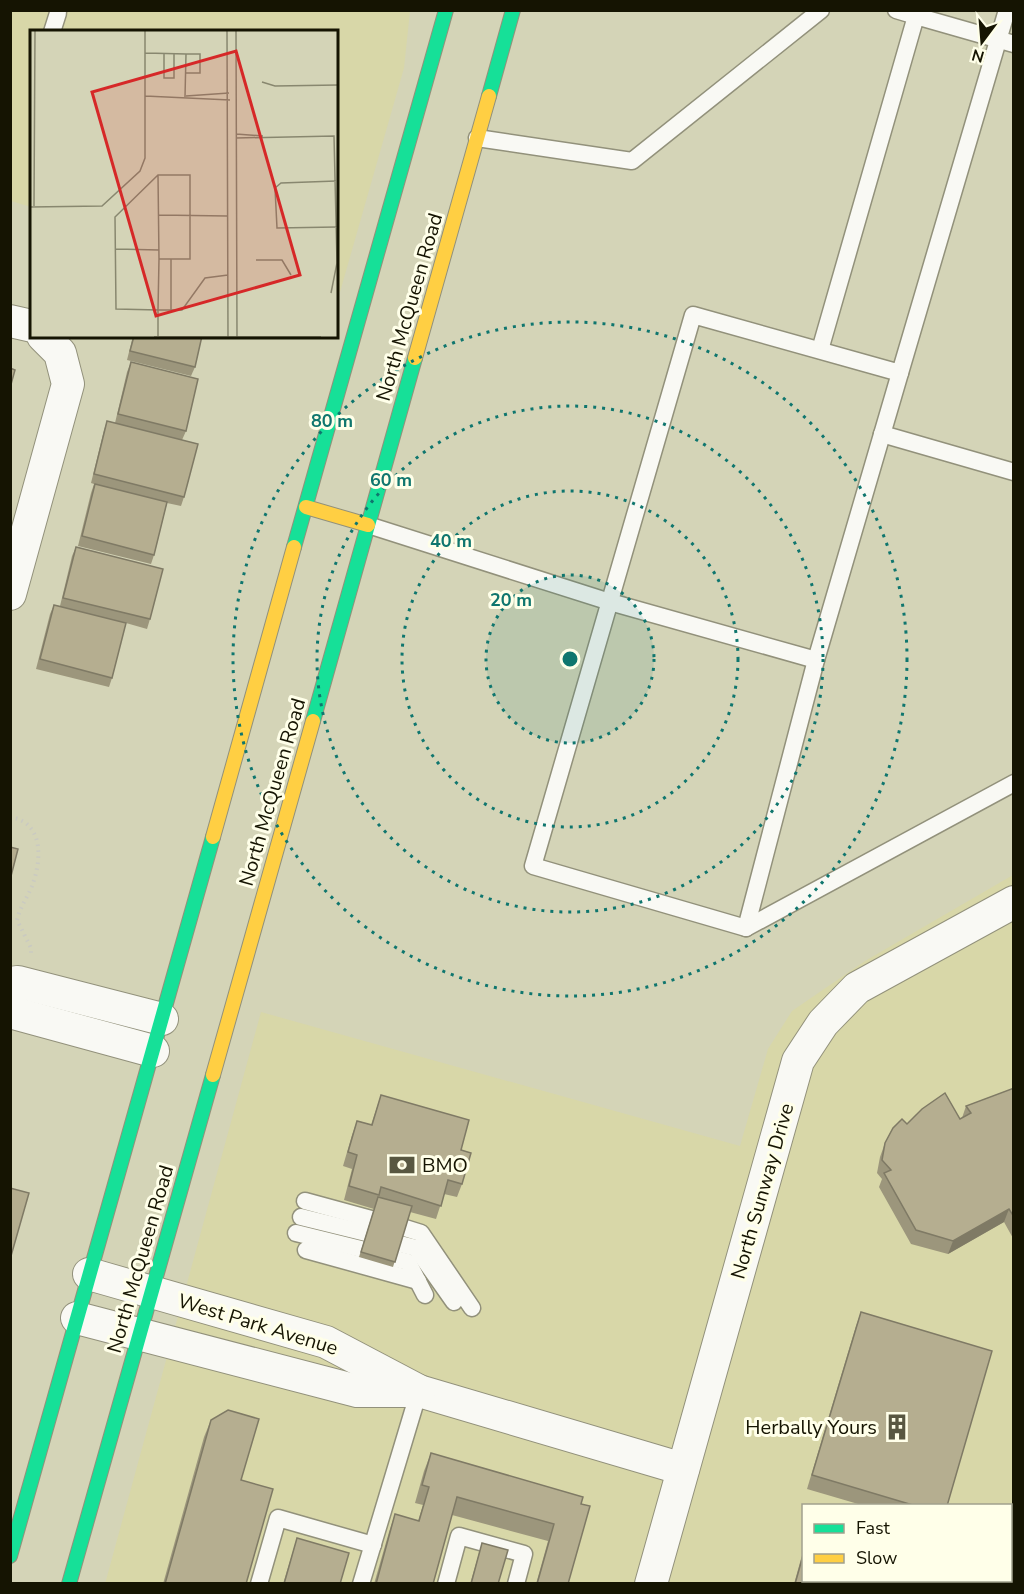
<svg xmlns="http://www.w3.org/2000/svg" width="1024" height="1594" viewBox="0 0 1024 1594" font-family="'Nunito Sans',sans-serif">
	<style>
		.built { fill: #d8d7a8; fill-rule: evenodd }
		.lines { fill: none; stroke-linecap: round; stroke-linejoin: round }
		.lane-casing { stroke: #92917b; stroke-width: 19 }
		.street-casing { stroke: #92917b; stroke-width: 34 }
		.fast-casing { stroke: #92917b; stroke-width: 16 }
		.slow-casing { stroke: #92917b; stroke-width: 16 }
		.path { stroke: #cacac1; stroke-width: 4; stroke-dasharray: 1.5 4.5; stroke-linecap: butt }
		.lane { stroke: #f9f9f4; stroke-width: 16 }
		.street { stroke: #f9f9f4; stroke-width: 32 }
		.fast { stroke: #16e098; stroke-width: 14 }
		.slow { stroke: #ffcf43; stroke-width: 14 }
		.wall { fill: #9c967c }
		.shaded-wall { fill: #7f7a65 }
		.building { fill: #b5ae90; stroke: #7f7a65; stroke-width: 1.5 }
		.ring { fill: none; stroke: #0f766e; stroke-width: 3; stroke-dasharray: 3 6 }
		.labels { text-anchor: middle; stroke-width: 6; stroke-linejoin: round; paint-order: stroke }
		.street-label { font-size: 20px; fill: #151402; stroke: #ffffe9 }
		.poi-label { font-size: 20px; fill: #151402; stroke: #ffffe9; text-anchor: start }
		.inset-road { fill: none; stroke: #88876f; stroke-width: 1.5 }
		.view { fill: #d62828; fill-opacity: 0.15; stroke: #d62828; stroke-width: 3 }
		.inset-edge { fill: none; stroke: #151402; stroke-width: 3 }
		.centre { fill: #0f766e; stroke: #ffffe9; stroke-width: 3 }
		.ring-label { font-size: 18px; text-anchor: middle; font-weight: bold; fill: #0f766e; stroke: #ffffe9; stroke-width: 6; stroke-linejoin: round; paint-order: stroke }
	</style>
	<rect width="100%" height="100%" fill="#d4d4b7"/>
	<g class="built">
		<polygon points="10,11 410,11 404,68 340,292 336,291 336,32 32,32 31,207 11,201"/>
		<path d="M1013,875V1583L105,1584L261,1012L740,1146L768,1049L792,1011L865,961ZM804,1506H1010V1580H804Z"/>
	</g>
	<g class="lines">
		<g class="lane-casing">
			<g id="lane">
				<polyline points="896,10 916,16"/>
				<polyline points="1007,10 900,373 693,315 533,866 746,928 1014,783"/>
				<polyline points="52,32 58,13"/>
				<polyline points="477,138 632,161 821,10"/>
				<polyline points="820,350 916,16 1014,44"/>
				<polyline points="882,434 1014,472"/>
				<polyline points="368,525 610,602 816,660"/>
				<polyline points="746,928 816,660 900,373"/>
				<polyline points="305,1201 371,1219"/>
				<polyline points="301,1217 366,1233"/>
				<polyline points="405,1228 421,1233 472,1308"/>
				<polyline points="296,1233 361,1249"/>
				<polyline points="400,1244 416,1248 454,1302"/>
				<polyline points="306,1250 418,1281"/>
				<polyline points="396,1259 408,1262 425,1295"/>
				<polyline points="259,1584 278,1518 373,1545"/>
				<polyline points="361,1584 419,1391"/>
				<polyline points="446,1584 459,1536 524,1554 516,1584"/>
			</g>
		</g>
		<g class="street-casing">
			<g id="street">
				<polyline points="10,321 32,326"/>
				<polyline points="10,594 68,384 60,353 43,336"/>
				<polyline points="10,983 18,982 162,1019"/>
				<polyline points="10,1012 153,1051"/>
				<polyline points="89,1274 326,1342 419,1391 683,1469"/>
				<polyline points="77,1318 357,1391 419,1391"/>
				<polyline points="651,1584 798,1061 823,1023 857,988 1014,902"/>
			</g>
		</g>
		<g class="fast-casing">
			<g id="fast">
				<polyline points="489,96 513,10"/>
				<polyline points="294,547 446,10"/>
				<polyline points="313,721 415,358"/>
				<polyline points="10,1556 213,837"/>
				<polyline points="69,1584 213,1075"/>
			</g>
		</g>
		<g class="slow-casing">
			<g id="slow">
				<polyline points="415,358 489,96"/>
				<polyline points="306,507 368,525"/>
				<polyline points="213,837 294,547"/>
				<polyline points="213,1075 313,721"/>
			</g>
		</g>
		<path class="path" d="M10,817C44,822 42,860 32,886C27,898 20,907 17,920L31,948V955"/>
		<use href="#lane" class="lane"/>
		<use href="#street" class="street"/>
		<use href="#fast" class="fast"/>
		<use href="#slow" class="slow"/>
	</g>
	<g class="wall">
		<polygon points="133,336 202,336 195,367 191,376 127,360"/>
		<polygon points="131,362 186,431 182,440 184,497 181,506 167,503 154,555 151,564 78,546 91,493 94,484 91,483 104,430 107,421 115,423 127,372"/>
		<polygon points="76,547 150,619 147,629 126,623 112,678 109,687 36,669 50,614 54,605 60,606 72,556"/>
		<polygon points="1014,1088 1014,1240 1004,1222 948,1254 911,1244 879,1187 882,1179 877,1173 880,1157 885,1143 907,1124 960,1119 962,1118 966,1106"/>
		<polygon points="381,1095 461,1150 462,1184 457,1197 444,1194 436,1219 410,1212 393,1267 359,1257 374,1209 344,1200 352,1169 343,1166 352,1135 357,1121 371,1125"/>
		<polygon points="861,1312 947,1506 865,1506 807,1489 856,1326"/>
		<polygon points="211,1420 241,1480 246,1584 163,1584 204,1437"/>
		<polygon points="431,1453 581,1504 568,1584 536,1584 548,1541 452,1515 433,1584 374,1584 389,1532 395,1514 418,1521 423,1505 415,1503 424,1471"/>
		<polygon points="297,1538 340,1584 283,1584"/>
		<polygon points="482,1543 498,1584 470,1584"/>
		<polygon points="804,1548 804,1581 982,1584 794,1584"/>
	</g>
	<polygon class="shaded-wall" points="1009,1209 1004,1222 948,1254 953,1241"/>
	<g class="building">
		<polygon points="134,336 202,336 195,367 130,351"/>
		<polygon points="131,362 198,379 186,431 118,414"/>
		<polygon points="10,368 15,370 10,388"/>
		<polygon points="107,421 198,444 184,497 94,474"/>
		<polygon points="95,484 167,502 154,555 82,536"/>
		<polygon points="76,547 163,569 150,619 63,598"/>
		<polygon points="54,605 126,623 112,678 40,659"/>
		<polygon points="10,847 18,849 10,880"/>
		<polygon points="1014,1088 1014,1217 1009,1209 953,1241 916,1230 884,1173 891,1170 882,1160 885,1143 893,1128 902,1119 907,1124 922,1109 945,1093 960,1119 971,1113 966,1106"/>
		<polygon points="381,1095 469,1120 461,1150 471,1153 462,1184 448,1180 441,1206 381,1187 379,1195 349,1186 357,1155 348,1152 357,1121 372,1125"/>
		<polygon points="10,1188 29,1193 11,1256 10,1256"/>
		<polygon points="378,1197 412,1206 395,1262 361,1252"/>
		<polygon points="861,1312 992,1351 947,1506 916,1506 812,1475"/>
		<polygon points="228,1410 259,1419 241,1480 273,1489 246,1584 165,1584 211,1420"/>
		<polygon points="431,1453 583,1497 581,1504 590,1506 568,1584 537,1584 554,1524 457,1497 433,1584 376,1584 395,1514 419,1521 429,1487 422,1485"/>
		<polygon points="297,1538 349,1553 340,1584 284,1584"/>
		<polygon points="482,1543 508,1550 498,1584 471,1584"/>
		<polygon points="804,1552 804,1581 970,1581 982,1584 795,1584"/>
	</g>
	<circle cx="570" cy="659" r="84" fill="#0f766e" fill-opacity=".12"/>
	<g class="ring">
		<circle cx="570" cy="659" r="84"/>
		<circle cx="570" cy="659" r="168"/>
		<circle cx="570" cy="659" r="253"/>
		<circle cx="570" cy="659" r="337"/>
	</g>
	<defs>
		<g id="bank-bare" transform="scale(2.07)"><path d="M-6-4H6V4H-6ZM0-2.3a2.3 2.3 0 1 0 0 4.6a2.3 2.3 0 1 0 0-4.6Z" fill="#585741" stroke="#ffffe9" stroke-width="2.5" paint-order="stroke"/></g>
		<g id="building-bare" transform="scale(2.07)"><path d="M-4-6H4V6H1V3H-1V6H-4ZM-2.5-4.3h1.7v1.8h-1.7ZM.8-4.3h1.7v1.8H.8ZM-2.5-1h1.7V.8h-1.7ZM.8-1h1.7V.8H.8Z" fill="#585741" stroke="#ffffe9" stroke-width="2.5" paint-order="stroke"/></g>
	</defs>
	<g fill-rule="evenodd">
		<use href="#bank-bare" x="402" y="1165"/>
		<use href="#building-bare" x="897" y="1427"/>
	</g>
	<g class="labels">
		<g class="street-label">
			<text transform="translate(409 307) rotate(-74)" y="7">North McQueen Road</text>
			<text transform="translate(272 792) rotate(-74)" y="7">North McQueen Road</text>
			<text transform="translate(762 1191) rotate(-74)" y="7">North Sunway Drive</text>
			<text transform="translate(140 1259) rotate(-74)" y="7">North McQueen Road</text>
			<text transform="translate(258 1324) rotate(17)" y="7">West Park Avenue</text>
		</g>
		<g class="poi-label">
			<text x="422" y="1172">BMO</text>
			<text x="877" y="1434" text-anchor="end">Herbally Yours</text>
		</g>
	</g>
	<g transform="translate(30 30)">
		<rect width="308" height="308" fill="#d4d4b7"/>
		<path class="inset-road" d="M197,1L198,307M206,1L207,307M115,23L156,24L155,67M134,23V48H144V24M156,43H170V24H156M232,52L245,56L308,55M115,66L200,70M156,66L199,63M206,104L233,106M206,108L304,106L307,233L301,263M128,145L129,229M306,151L251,153L245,158L247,198L307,197M4,176L5,1M0,177L72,176L110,141L115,128V1M129,185L197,186M86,219L129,220M226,230H252L261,245M141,280H152L175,248L198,245M128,306V280L86,279L85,187L128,145H160V229H129L128,280H141V229M124,307H291"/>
		<path class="view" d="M206,21L270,245L126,286L62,62Z"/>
		<rect width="308" height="308" class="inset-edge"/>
	</g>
	<circle cx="570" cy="659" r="9" class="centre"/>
	<g class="ring-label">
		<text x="332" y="427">80 m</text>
		<text x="391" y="486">60 m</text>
		<text x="451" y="547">40 m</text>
		<text x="511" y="606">20 m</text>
	</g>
	<rect width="1024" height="1594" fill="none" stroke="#151402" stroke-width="24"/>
	<rect x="802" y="1504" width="210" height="78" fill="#ffffe9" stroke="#a1a18d" stroke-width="1.5"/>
	<rect x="814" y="1524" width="30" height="9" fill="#16e098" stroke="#a1a18d" stroke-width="1.5"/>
	<text x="856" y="1534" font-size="18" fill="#151402">Fast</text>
	<rect x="814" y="1554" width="30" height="9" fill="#ffcf43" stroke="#a1a18d" stroke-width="1.5"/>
	<text x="856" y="1564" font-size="18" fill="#151402">Slow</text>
	<g transform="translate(982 42) rotate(196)" stroke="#ffffe9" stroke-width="4.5" paint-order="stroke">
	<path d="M0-4.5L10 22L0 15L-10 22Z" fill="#151402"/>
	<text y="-9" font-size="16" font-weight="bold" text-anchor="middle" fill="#151402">N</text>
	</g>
</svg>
